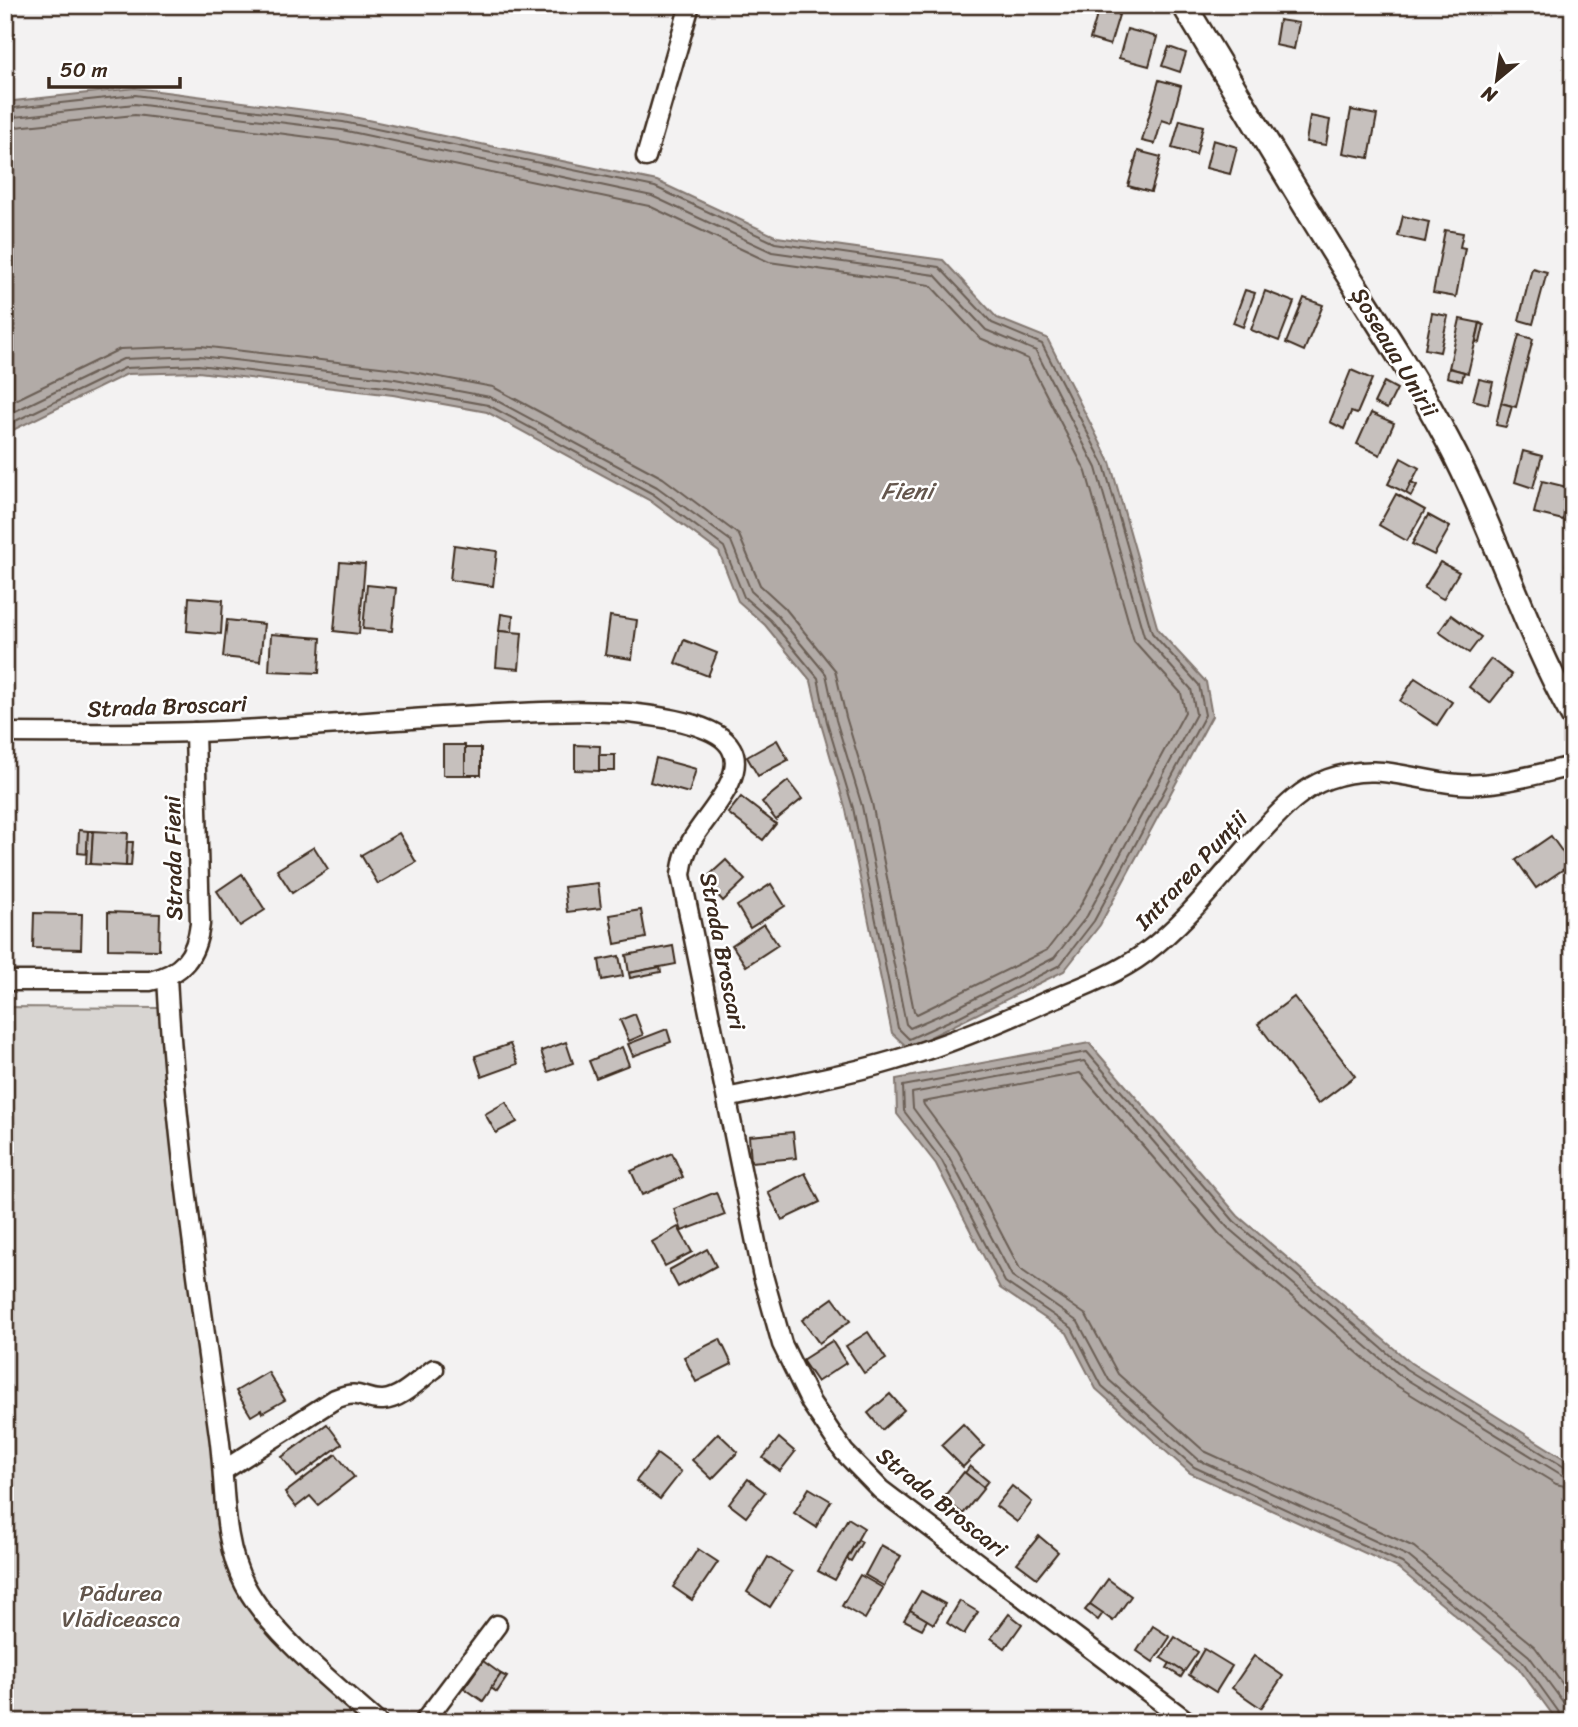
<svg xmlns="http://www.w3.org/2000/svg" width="1578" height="1727" viewBox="0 0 1578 1727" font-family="Sriracha,sans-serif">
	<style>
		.green { fill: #d8d5d2; stroke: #8a8078; stroke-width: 2 }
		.water { fill: #b2aba7; stroke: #827770; stroke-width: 2 }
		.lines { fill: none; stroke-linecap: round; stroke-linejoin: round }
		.shore { stroke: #6b5e55; stroke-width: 2 }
		.building { fill: #c6c0bd; stroke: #3b2a1e; stroke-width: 2 }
		.minor-casing { stroke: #3b2a1e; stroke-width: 23 }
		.major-casing { stroke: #3b2a1e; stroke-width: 28 }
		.minor { stroke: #fff; stroke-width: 18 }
		.major { stroke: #fff; stroke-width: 23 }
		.labels { text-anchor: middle; stroke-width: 5; stroke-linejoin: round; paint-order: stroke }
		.street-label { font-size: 23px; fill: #3b2a1e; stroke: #fff }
		.park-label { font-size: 23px; fill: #62554b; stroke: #fff }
		.water-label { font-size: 24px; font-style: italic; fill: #65574e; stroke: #fff }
	</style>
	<rect width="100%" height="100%" fill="#f3f2f2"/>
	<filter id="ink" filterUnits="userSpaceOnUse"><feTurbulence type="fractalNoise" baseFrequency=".0143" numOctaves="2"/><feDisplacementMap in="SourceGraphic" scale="14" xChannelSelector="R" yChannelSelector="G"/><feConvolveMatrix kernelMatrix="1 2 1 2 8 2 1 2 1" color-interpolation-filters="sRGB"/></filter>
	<g filter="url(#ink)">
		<polygon class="green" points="5,1007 159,1008 229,1563 368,1722 5,1722"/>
		<g class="water">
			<polygon points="135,88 344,115 657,181 777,237 943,260 997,318 1047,338 1110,462 1158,630 1206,682 1212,716 1100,925 1064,971 908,1048 892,1033 846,810 821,724 811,681 765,625 738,601 719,552 649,500 487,412 393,395 198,372 127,374 5,434 5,102"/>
			<polygon points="1089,1043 1238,1216 1411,1363 1573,1464 1573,1722 1558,1722 1517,1666 1398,1568 1190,1473 1096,1389 1067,1333 1000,1288 936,1164 897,1114 896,1079"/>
		</g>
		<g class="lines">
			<g class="shore">
				<polyline points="5,109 135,95 343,122 655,187 775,243 939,267 992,323 1042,344 1104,465 1152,633 1199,685 1205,715 1094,921 1060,965 960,1016 909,1039 898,1028 853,808 827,722 818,678 770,620 744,597 724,547 653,494 488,405 394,388 198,365 125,368 5,426"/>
				<polyline points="5,118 135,104 342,130 652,196 772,252 935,275 986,330 1036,351 1096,468 1144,636 1191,689 1196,714 1087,916 1054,958 956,1008 910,1028 906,1024 862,806 836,720 826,674 777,615 751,591 731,541 657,487 490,397 395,379 200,356 123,359 5,416"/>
				<polyline points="5,128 135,115 340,141 649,206 769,262 930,285 980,338 1028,359 1086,472 1134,641 1181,693 1185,712 1078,910 1047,950 917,1014 914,1011 872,803 846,717 835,670 785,608 760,585 739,535 663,478 493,387 397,369 201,346 120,349 5,405"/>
				<polyline points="1573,1488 1556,1484 1394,1384 1221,1236 1080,1073 923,1102 924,1105 958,1151 1020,1269 1086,1315 1118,1374 1204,1451 1414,1547 1535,1647 1573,1698"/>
				<polyline points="1563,1722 1561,1715 1522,1661 1402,1563 1194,1467 1102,1386 1072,1328 1005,1282 942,1161 904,1111 903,1086 1087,1052 1234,1221 1406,1369 1566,1468 1573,1469"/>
				<polyline points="1572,1722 1569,1710 1529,1656 1408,1556 1199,1460 1109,1380 1078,1322 1012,1276 949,1157 913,1108 912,1093 1084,1061 1228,1228 1401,1376 1562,1475 1573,1478"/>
			</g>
		</g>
		<g class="building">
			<polygon points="1100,5 1122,5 1110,45 1090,39"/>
			<polygon points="1279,20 1299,23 1294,49 1275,45"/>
			<polygon points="1127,29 1157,37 1149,66 1119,58"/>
			<polygon points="1169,47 1186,53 1180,72 1162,66"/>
			<polygon points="1159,80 1181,86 1171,123 1162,120 1155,144 1142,141"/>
			<polygon points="1351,110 1377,115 1369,158 1343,153"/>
			<polygon points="1310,116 1330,120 1326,145 1306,142"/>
			<polygon points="1180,120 1203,126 1196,155 1172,148"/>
			<polygon points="1213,140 1237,147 1230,174 1206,168"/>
			<polygon points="1138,151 1161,157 1151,192 1128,186"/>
			<polygon points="1403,216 1429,222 1425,242 1398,236"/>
			<polygon points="1445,230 1463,233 1460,247 1465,248 1456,297 1433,293"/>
			<polygon points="1532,268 1547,272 1533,324 1519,320"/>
			<polygon points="1245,290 1255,293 1243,327 1233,323"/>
			<polygon points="1265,291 1294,302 1279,341 1251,330"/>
			<polygon points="1304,298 1323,305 1304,351 1286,343"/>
			<polygon points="1432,313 1448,316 1440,352 1425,349"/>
			<polygon points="1460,319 1480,323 1468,373 1449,368"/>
			<polygon points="1480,323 1484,325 1480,343 1476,342"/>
			<polygon points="1519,335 1533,339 1516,407 1501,403"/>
			<polygon points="1449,368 1464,372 1462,381 1447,377"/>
			<polygon points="1351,370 1372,379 1357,414 1351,412 1344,429 1330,422"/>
			<polygon points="1479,379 1493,382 1488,404 1473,400"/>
			<polygon points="1384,382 1397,389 1387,409 1374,403"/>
			<polygon points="1501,403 1512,406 1506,427 1496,425"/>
			<polygon points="1371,413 1394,423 1380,455 1357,444"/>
			<polygon points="1523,451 1542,456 1533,488 1515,482"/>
			<polygon points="1401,458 1419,468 1406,493 1388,484"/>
			<polygon points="1542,481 1571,488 1563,520 1534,513"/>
			<polygon points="1411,482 1417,485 1411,496 1406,493"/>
			<polygon points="1396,494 1425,510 1407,541 1379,525"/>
			<polygon points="1428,515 1450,527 1434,555 1412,544"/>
			<polygon points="1573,537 1573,566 1566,565"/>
			<polygon points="454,545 497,551 493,586 450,580"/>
			<polygon points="340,562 365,564 359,634 334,631"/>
			<polygon points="1440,562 1459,572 1443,599 1424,588"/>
			<polygon points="367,585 396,588 392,631 363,629"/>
			<polygon points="189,597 223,600 221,634 187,631"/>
			<polygon points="501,614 513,616 512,632 499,631"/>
			<polygon points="1451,615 1481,637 1469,653 1439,632"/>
			<polygon points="610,616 637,620 632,659 605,655"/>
			<polygon points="227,620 264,624 260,661 223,657"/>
			<polygon points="499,631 522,633 519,669 496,667"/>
			<polygon points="271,634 321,638 319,673 269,671"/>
			<polygon points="684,640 717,653 708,676 675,663"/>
			<polygon points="1491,659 1512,675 1490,703 1469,687"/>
			<polygon points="1415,678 1452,702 1437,725 1400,701"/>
			<polygon points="777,740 788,760 758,776 747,757"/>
			<rect x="443" y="745" width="22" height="30"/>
			<polygon points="575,745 600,746 599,771 575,770"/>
			<rect x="5" y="748" width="4" height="20"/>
			<rect x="465" y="748" width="16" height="27"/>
			<rect x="599" y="755" width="16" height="16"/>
			<polygon points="656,758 696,769 689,793 650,782"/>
			<polygon points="788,781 802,799 776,820 762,802"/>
			<polygon points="741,797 776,824 763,840 728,813"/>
			<polygon points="79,830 88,831 87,854 78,853"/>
			<polygon points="88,831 93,831 91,864 86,864"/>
			<polygon points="93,831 128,833 126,866 91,864"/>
			<polygon points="399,833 416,862 378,884 361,855"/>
			<polygon points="1551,836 1571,864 1536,888 1516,860"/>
			<polygon points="127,842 133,842 131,866 126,866"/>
			<polygon points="314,847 328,869 292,893 277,870"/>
			<polygon points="726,860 745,880 723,901 704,880"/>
			<polygon points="242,874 265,910 240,926 217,891"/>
			<polygon points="598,883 601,908 567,912 564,887"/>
			<polygon points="771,884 785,906 750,928 737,906"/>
			<polygon points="641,910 646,938 615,944 610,915"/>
			<polygon points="108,912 160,914 159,950 108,949"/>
			<polygon points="34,913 82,914 81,949 33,948"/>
			<polygon points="764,924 778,945 746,966 732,945"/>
			<polygon points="673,946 676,964 629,973 626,955"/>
			<polygon points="619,956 623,976 602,980 599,960"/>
			<polygon points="660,967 661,972 630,978 629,973"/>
			<polygon points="1294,997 1355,1076 1318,1104 1258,1024"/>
			<polygon points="635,1014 643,1035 629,1041 620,1020"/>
			<polygon points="667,1029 671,1042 633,1056 628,1044"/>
			<polygon points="566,1042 573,1063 548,1072 541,1051"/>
			<polygon points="510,1044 518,1064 482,1077 475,1056"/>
			<polygon points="622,1047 629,1065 596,1078 589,1061"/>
			<polygon points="506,1102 517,1122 496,1133 485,1114"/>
			<polygon points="793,1132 796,1158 751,1162 749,1136"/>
			<polygon points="672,1153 683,1177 642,1195 631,1171"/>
			<polygon points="805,1173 820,1202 782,1220 768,1192"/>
			<polygon points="716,1192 725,1215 682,1231 674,1209"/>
			<polygon points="678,1227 692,1252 665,1266 652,1242"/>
			<polygon points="707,1249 716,1266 678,1287 669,1270"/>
			<polygon points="833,1298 850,1321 819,1343 802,1320"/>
			<polygon points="868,1332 886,1359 864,1373 846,1346"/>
			<polygon points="720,1339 732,1364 696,1382 684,1357"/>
			<polygon points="832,1341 846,1363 817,1382 802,1360"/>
			<polygon points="268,1372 285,1400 262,1413 261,1410 251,1416 236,1391"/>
			<polygon points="890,1394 904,1410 882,1430 868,1413"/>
			<polygon points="327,1424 342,1444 297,1477 282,1457"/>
			<polygon points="963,1424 984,1446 963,1467 941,1445"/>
			<polygon points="718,1433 738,1452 712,1479 692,1460"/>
			<polygon points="779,1438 795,1452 780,1471 763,1458"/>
			<polygon points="336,1454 354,1477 318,1505 310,1496 296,1507 285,1493"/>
			<polygon points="657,1454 681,1472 660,1499 636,1481"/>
			<polygon points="970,1466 988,1481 983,1487 965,1473"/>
			<polygon points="964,1472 984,1488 963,1514 943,1498"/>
			<polygon points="748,1479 765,1492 746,1517 729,1504"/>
			<polygon points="1012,1486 1032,1502 1017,1522 996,1506"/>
			<polygon points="809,1488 831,1501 816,1527 794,1513"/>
			<polygon points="943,1498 956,1509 950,1516 937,1506"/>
			<polygon points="956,1509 963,1514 959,1519 952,1513"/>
			<polygon points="848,1518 864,1528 835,1580 818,1571"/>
			<polygon points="1039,1536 1058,1552 1037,1578 1017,1563"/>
			<polygon points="858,1540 862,1542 851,1561 847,1559"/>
			<polygon points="881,1545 901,1556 884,1586 865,1575"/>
			<polygon points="698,1549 718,1562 692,1600 673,1587"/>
			<polygon points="768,1557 792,1572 770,1607 747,1592"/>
			<polygon points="860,1575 883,1588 865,1619 842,1606"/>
			<polygon points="1108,1579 1131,1596 1113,1621 1090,1604"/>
			<polygon points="921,1591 945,1604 934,1624 910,1610"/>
			<polygon points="960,1601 978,1612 964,1634 947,1623"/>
			<polygon points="1090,1604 1103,1613 1098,1620 1085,1610"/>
			<polygon points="910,1610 927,1620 922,1629 904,1620"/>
			<polygon points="1009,1614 1022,1624 1005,1648 991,1638"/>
			<polygon points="1153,1626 1170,1637 1153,1662 1137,1651"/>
			<polygon points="1175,1637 1198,1652 1184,1672 1161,1658"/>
			<polygon points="1204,1649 1232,1666 1216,1692 1189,1675"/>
			<polygon points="1254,1656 1283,1676 1261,1708 1232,1688"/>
			<polygon points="483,1661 501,1674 483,1701 464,1688"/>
			<polygon points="1170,1663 1184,1672 1181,1677 1167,1668"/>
			<polygon points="501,1674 507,1677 497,1692 491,1688"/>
		</g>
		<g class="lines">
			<g class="minor-casing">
				<g id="minor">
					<polyline points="646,157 690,5"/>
					<path d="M5,733C69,733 132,734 196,732C284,729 372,721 460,716C515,713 574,709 629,713C656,716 717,723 731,748C748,776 705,816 692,840C685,851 683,861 681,875L762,1272L782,1344L811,1403L844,1452L881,1490L1188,1722"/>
					<path d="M167,977C175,1130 198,1283 219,1435C226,1484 221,1541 245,1585C270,1633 336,1685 377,1722"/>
					<path d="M5,981H150C182,974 196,957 200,924L195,732"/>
					<path d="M727,1098C782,1086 838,1077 892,1061C947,1045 999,1023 1050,1000C1082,987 1117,974 1145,953C1188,921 1222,875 1258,835C1279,813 1298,790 1328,779C1377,761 1410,780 1458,784C1496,787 1536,774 1573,766"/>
					<path d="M224,1470L335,1399C362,1388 361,1401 383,1400C401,1399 420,1379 434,1369"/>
					<polyline points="424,1722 497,1625"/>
				</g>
			</g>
			<g class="major-casing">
				<path id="major" d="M1184,5C1235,90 1286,175 1338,259C1376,319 1415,378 1448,441C1495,530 1524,628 1573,716"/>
			</g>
			<use href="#minor" class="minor"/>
			<use href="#major" class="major"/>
		</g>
	</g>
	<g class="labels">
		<g class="street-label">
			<text transform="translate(1395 352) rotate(59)" y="8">Șoseaua Unirii</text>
			<text transform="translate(167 706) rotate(-2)" y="8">Strada Broscari</text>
			<text transform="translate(173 858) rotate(-91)" y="8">Strada Fieni</text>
			<text transform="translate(1191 870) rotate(-47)" y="8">Intrarea Punții</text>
			<text transform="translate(723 951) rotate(79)" y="8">Strada Broscari</text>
			<text transform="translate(942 1502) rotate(39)" y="8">Strada Broscari</text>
		</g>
		<g class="park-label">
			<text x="121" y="1601">Pădurea<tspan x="121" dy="26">Vlădiceasca</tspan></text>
		</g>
		<g class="water-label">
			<text x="907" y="499">Fieni</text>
		</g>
	</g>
	<rect width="1578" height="1727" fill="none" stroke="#fff" stroke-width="28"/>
	<rect x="14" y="14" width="1550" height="1699" fill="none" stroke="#3b2a1e" stroke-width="2.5" filter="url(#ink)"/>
	<g transform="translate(1497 80) rotate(209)" stroke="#ffffff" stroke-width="5" paint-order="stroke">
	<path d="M0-5L12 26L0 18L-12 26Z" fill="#3b2a1e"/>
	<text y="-10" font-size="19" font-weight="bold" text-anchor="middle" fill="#3b2a1e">N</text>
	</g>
	<path d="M49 77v10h131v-10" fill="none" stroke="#3b2a1e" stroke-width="3.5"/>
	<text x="60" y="77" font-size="21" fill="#3b2a1e" stroke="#ffffff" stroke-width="5" paint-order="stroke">50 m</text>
</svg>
